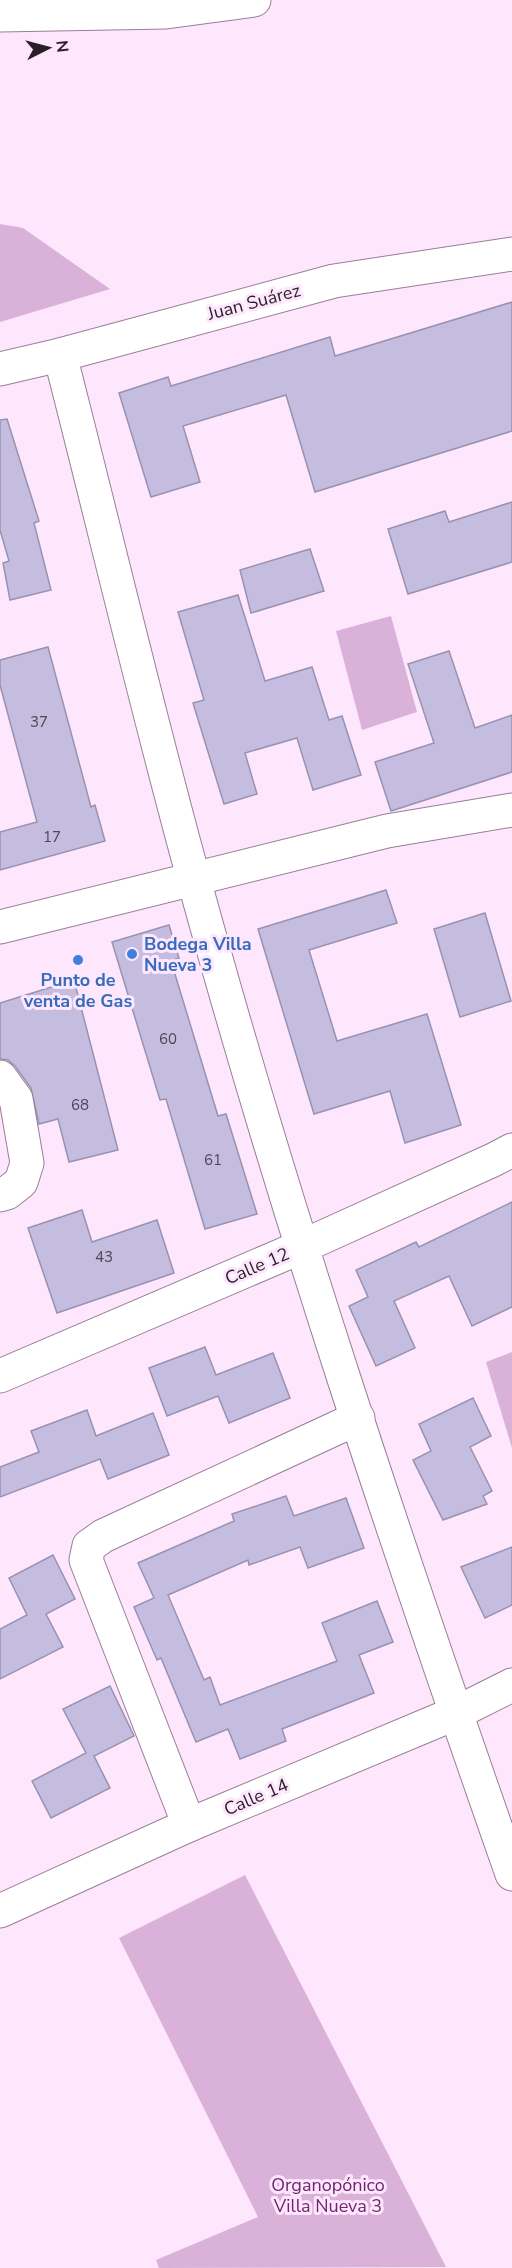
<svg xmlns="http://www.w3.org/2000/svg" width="512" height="2268" viewBox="0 0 512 2268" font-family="'Nunito Sans',sans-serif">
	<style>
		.green { fill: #dab2d9 }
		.building { fill: #c4bddf; stroke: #9892b2; stroke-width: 1.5 }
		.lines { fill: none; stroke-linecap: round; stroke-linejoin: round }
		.minor-casing { stroke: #987f98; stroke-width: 35 }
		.tertiary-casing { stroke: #987f98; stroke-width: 35 }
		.minor { stroke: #fff; stroke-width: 33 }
		.tertiary { stroke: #fff; stroke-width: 33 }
		.shop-dot { fill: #3f7fe0; stroke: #fee7fd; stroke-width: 2 }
		.labels { text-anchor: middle; stroke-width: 6; stroke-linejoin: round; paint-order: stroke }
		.number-label { font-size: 15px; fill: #504656 }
		.street-label { font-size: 18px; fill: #2a1f29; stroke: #fee7fd }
		.shop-label { font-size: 18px; font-weight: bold; fill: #366cbe; stroke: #fee7fd; text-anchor: start }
		.park-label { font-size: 18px; fill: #702472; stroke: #fee7fd }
	</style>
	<rect width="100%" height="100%" fill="#fee7fd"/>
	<g class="green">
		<polygon points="0,224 23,228 110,289 0,322"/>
		<polygon points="391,616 417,712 362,730 336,631"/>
		<polygon points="512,1352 512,1448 486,1362"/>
		<polygon points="245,1875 446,2267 159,2268 156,2260 258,2217 119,1938"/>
	</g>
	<g class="building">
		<polygon points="512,302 512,431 315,492 286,395 183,426 200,482 151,497 119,393 168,377 171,386 330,337 335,356"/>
		<polygon points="7,419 39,521 34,523 51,590 10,600 3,563 9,561 0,530 0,420"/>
		<polygon points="512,502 512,562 408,594 388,529 445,511 449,522"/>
		<polygon points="310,549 324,591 251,613 240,570"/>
		<polygon points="238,595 265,681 312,667 329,720 342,716 361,775 313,790 297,738 245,753 257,794 224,804 193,703 204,700 178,612"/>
		<polygon points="48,647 91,807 95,805 105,841 0,870 0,832 37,822 0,685 0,660"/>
		<polygon points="449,651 475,728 512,715 512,772 391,811 375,762 434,743 408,664"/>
		<polygon points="386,890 397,923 309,950 337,1041 427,1014 461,1125 405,1143 390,1091 314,1114 258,929"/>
		<polygon points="485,913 511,1001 460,1017 434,929"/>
		<polygon points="169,925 179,958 171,961 218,1116 226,1114 257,1214 205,1229 166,1099 160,1100 112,942"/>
		<polygon points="74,980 118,1150 69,1162 58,1119 39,1124 31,1088 15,1066 8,1060 0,1059 0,1003"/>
		<polygon points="512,1202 512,1307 472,1326 449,1276 394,1301 415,1348 376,1366 349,1306 368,1297 356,1270 416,1242 419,1247"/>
		<polygon points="82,1210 92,1242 157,1220 174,1273 57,1313 28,1228"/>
		<polygon points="205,1347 216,1375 273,1353 290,1398 229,1423 218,1396 167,1416 149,1368"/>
		<polygon points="473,1398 491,1436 470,1447 492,1491 483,1496 487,1504 443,1520 413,1460 431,1451 419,1424"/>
		<polygon points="87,1410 96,1436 153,1413 169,1455 108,1479 100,1459 0,1497 0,1467 39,1452 31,1431"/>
		<polygon points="286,1496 294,1516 346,1498 364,1548 308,1568 300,1547 249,1565 248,1560 168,1595 204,1680 210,1677 220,1705 337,1661 322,1623 377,1601 393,1642 359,1655 374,1693 282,1729 286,1741 240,1759 228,1729 196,1742 161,1658 157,1660 134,1607 154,1598 138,1563 234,1521 232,1514"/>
		<polygon points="512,1547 512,1605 485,1618 461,1567"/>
		<polygon points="53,1555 75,1599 46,1614 63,1647 0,1679 0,1629 27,1615 9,1578"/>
		<polygon points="110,1686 134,1736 94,1756 110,1788 51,1818 32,1781 86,1753 63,1709"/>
	</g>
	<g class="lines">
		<g class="minor-casing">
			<g id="minor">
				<polyline points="0,15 166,12 254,0"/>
				<path d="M60,355C105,530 146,706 194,880C286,1216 397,1546 512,1874"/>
				<polyline points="0,1077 16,1099 27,1163 21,1182 7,1193 0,1195"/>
				<polyline points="0,1376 301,1247 493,1160 512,1150"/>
				<polyline points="189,1825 86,1560 89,1546 103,1536 358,1418"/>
				<polyline points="0,1911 189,1825 456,1713 512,1685"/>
			</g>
		</g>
		<g class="tertiary-casing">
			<g id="tertiary">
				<polyline points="0,369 60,355 334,281 512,254"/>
				<polyline points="0,927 387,831 512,810"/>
			</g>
		</g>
		<use href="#minor" class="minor"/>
		<use href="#tertiary" class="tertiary"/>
	</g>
	<g class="shop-dot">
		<circle cx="132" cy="954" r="6"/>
		<circle cx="78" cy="960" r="6"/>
	</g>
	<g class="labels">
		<g class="number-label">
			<text x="39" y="727">37</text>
			<text x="52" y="842">17</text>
			<text x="168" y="1044">60</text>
			<text x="80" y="1110">68</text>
			<text x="213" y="1165">61</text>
			<text x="104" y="1262">43</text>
		</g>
		<g class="street-label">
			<text transform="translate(254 302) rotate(-15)" y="6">Juan Suárez</text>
			<text transform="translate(257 1266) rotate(-23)" y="6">Calle 12</text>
			<text transform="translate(256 1797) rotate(-23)" y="6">Calle 14</text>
		</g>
		<g class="shop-label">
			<text x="144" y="950">Bodega Villa<tspan x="144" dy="21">Nueva 3</tspan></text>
			<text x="78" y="986" text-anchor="middle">Punto de<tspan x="78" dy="21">venta de Gas</tspan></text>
		</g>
		<g class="park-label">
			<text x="328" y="2191">Organopónico<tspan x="328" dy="21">Villa Nueva 3</tspan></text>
		</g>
	</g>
	<g transform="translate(48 48) rotate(84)" stroke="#fee7fd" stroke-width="4.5" paint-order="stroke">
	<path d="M0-4.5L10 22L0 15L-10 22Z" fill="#2a1f29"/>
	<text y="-9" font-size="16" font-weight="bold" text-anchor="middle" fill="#2a1f29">N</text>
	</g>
</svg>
